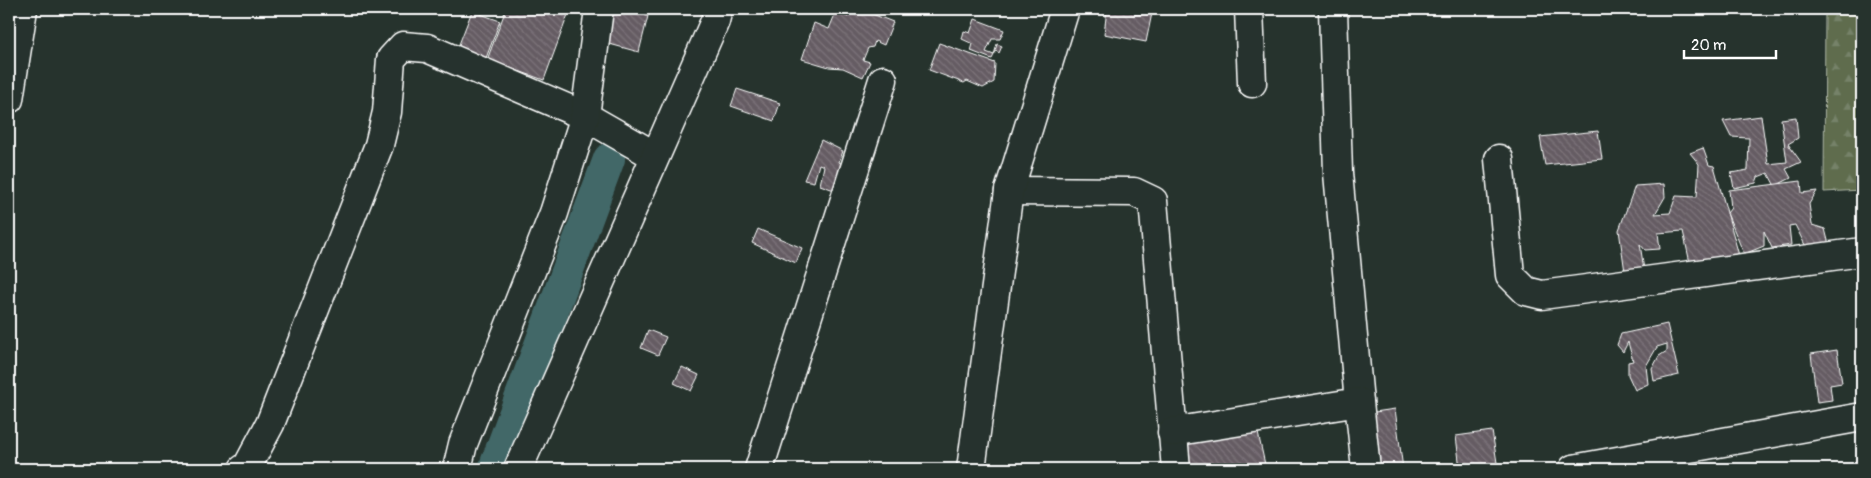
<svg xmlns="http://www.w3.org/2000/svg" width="1871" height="478" viewBox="0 0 1871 478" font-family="Pangolin,sans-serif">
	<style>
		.forest { fill: url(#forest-firs); stroke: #aeb6a6 }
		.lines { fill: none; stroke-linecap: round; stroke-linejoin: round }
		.canal { stroke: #436868; stroke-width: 32 }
		.building { fill: url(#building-back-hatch); stroke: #fff }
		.street-casing { stroke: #fff; stroke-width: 31 }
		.secondary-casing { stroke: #fff; stroke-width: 31 }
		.street { stroke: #26332d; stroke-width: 28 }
		.secondary { stroke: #26332d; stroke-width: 28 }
	</style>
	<defs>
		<pattern id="forest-firs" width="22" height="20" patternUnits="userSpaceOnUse" patternTransform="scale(1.25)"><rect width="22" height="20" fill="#5e6c4e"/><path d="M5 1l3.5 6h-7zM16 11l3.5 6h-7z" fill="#768269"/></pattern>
		<pattern id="building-back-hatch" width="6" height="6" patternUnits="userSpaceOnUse" patternTransform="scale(1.25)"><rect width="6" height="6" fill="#655c63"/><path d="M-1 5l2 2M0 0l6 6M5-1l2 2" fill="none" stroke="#7c747a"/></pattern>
	</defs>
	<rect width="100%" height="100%" fill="#26332d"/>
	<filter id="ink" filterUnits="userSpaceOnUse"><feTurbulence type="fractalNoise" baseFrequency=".02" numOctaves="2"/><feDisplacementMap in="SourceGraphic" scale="10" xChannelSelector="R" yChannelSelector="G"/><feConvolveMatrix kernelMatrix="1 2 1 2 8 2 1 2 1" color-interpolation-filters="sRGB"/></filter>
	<g filter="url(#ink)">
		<polygon class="forest" points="1825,9 1862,9 1862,190 1824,192"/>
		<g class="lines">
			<polyline class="canal" points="494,469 609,159"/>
		</g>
		<g class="building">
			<polygon points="506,9 570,9 544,80 487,60"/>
			<polygon points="610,9 631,9 630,12 648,16 639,52 602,42"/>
			<polygon points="851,9 859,9 893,22 884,45 875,41 873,47 868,48 863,60 870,62 863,77 843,68 829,67 802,59 814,23 829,29 836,12 848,17"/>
			<polygon points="1134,9 1135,14 1152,13 1146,42 1104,34 1107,9"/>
			<polygon points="472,11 500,21 486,58 458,47"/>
			<polygon points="975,19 1004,30 1000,39 992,39 986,52 994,55 997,44 1002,46 999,53 996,51 992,59 971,51 973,44 962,39 964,31 970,33"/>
			<polygon points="939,43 995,63 994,82 983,88 967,81 964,83 929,70"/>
			<polygon points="737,89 780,103 774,121 731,106"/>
			<polygon points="1761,116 1768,164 1787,162 1781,119 1796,117 1798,138 1788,144 1801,162 1786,169 1791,178 1775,186 1768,173 1758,177 1756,183 1734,188 1731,173 1748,170 1749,138 1731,137 1723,121"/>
			<polygon points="1598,131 1602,159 1545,165 1540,137"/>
			<polygon points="821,140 843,151 839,162 847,167 837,191 820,185 824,166 819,164 814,182 804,180"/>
			<polygon points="1703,148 1709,165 1714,166 1740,259 1692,272 1683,231 1658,233 1660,249 1645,250 1640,244 1644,270 1625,272 1619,230 1635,186 1664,184 1665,197 1655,214 1670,213 1676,196 1697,197 1699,164 1690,153"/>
			<polygon points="1801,181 1802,193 1817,191 1809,204 1812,225 1825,229 1831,252 1808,251 1795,225 1789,226 1791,245 1772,248 1764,231 1764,246 1744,254 1727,213 1731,208 1729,190"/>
			<polygon points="758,229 802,248 796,263 752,243"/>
			<polygon points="1667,324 1679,375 1654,381 1652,369 1659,356 1667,351 1667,344 1657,347 1646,366 1648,384 1635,390 1628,375 1628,362 1633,361 1628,342 1623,352 1617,345 1621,334"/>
			<polygon points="648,330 666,337 658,355 641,348"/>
			<polygon points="1837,350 1842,383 1830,385 1832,400 1817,402 1811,354"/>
			<polygon points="682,367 699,375 691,391 674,383"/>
			<polygon points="1395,409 1403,469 1376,469 1368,413"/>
			<polygon points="1492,431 1498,469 1460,469 1456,436"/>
			<polygon points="1258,433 1266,469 1188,469 1185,441"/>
		</g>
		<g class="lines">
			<g class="street-casing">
				<g id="street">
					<polyline points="1249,9 1252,83"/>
					<polyline points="1333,9 1338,173 1359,402"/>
					<polyline points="1499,159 1510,275 1526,291 1542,295 1862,252"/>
					<polyline points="1009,191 1134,192 1153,201 1176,469"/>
					<polyline points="1172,432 1359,402 1366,469"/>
					<polyline points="243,469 247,467 270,424 379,145 387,112 391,59 403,46 427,48 585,116 655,156"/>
					<polyline points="457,469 463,444 554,213 585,116 599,9"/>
					<polyline points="518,469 715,21 718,9"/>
					<polyline points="759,469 883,80"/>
					<polyline points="971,469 1009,191 1065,9"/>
					<polyline points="1573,469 1862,417"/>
				</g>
			</g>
			<g class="secondary-casing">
				<polyline id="secondary" points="9,99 23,9"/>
			</g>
			<use href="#street" class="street"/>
			<use href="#secondary" class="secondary"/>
		</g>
	</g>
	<rect width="1871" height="478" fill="none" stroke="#26332d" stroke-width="30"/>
	<rect x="15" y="15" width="1841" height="448" fill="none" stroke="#fff" stroke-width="2" filter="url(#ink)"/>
	<path d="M1684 50v8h92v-8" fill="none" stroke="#ffffff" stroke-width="2.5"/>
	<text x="1691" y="50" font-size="15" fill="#ffffff" stroke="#26332d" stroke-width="4" paint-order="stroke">20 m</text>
</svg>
